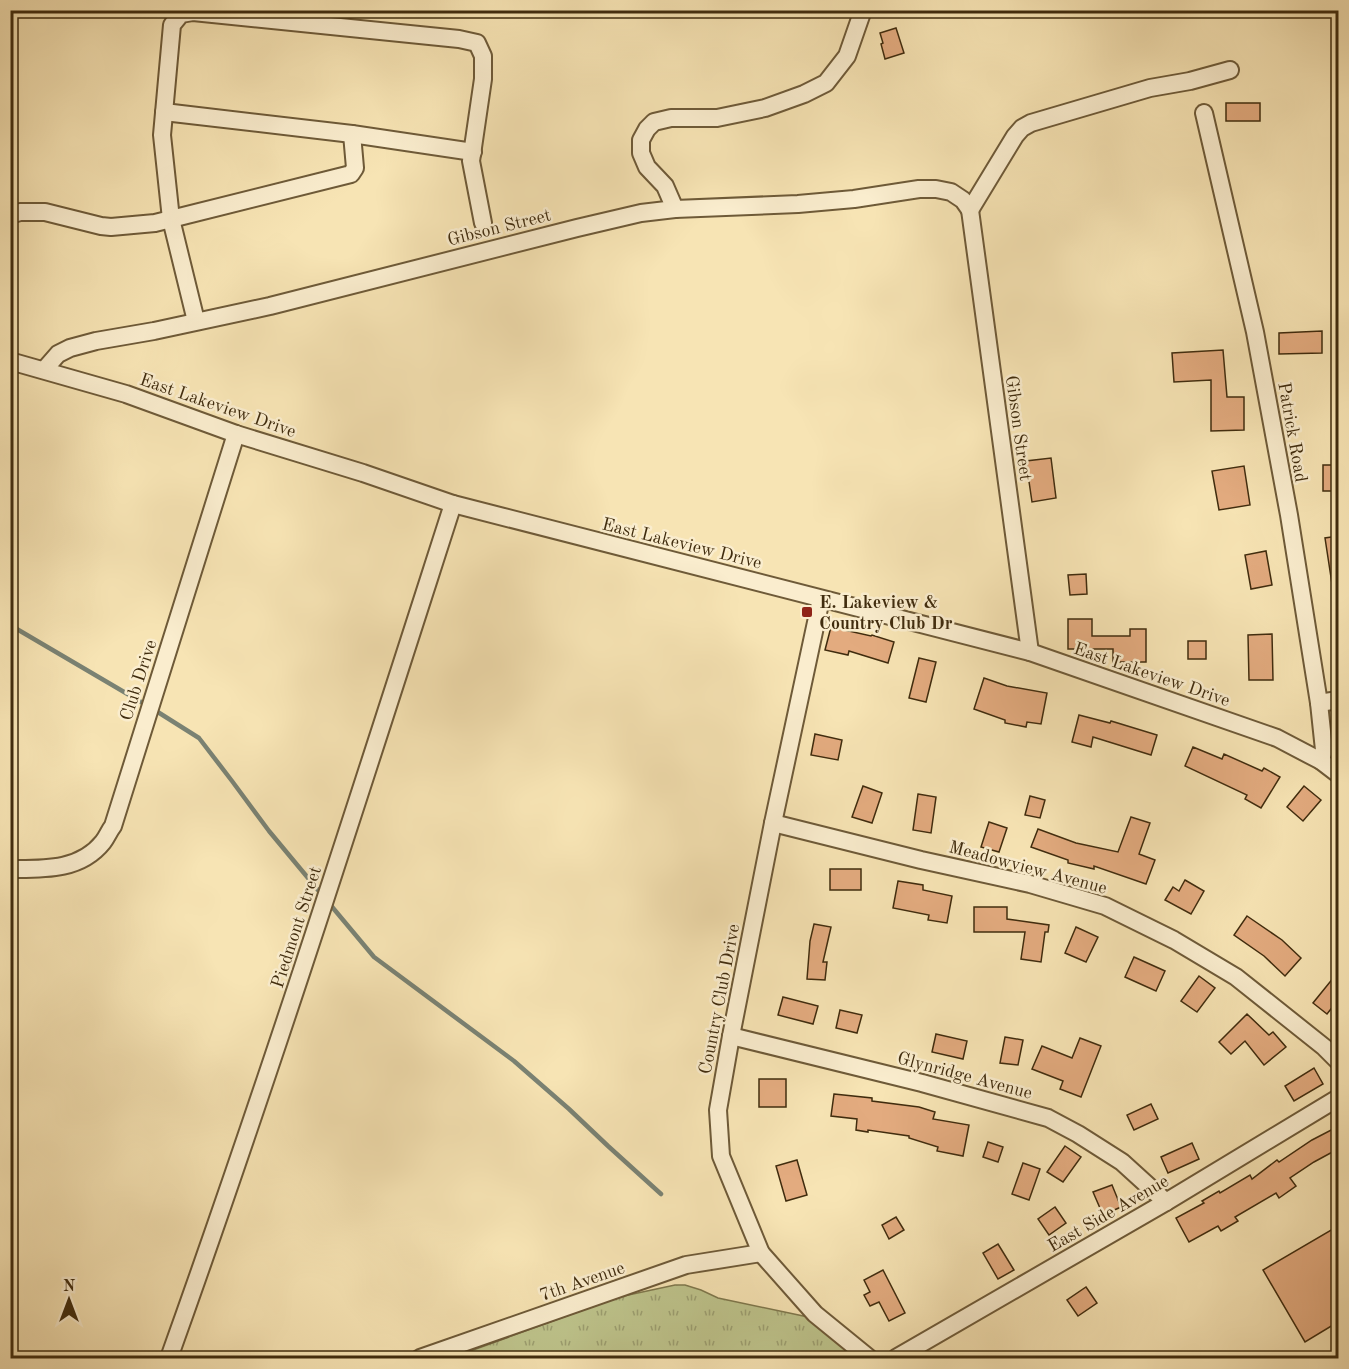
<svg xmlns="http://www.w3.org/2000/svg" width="1349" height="1369" viewBox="0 0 1349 1369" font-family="'Old Standard TT',serif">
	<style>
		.grass { fill: url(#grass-tufts); stroke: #7f784d; stroke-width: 1.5 }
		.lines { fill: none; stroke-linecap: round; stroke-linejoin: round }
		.stream { stroke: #7a8273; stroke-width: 4.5 }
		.building { fill: #e3ab7f; stroke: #402c0e; stroke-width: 1.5 }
		.minor-casing { stroke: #6e5a38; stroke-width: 20 }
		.minor { stroke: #faedce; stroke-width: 16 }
		.poi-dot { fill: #8f2418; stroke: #faedce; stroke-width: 2 }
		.labels { text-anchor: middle; stroke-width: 5; stroke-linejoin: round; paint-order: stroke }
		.street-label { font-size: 18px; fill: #402c0e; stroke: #faedce }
		.poi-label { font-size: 18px; font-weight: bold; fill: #402c0e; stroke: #faedce; text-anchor: start }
	</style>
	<defs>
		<pattern id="grass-tufts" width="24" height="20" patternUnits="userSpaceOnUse" patternTransform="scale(1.5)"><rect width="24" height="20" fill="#bec48c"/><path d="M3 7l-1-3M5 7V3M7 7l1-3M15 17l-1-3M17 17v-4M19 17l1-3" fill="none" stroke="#9c9f71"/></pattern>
	</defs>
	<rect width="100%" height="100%" fill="#f7e4b4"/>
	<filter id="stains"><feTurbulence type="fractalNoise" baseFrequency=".00333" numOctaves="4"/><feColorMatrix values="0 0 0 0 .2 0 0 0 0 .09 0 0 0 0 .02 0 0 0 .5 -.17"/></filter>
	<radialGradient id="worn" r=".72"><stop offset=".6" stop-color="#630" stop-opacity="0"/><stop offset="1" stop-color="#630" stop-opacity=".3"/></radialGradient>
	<polygon class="grass" points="675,1285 685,1285 701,1290 718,1298 808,1317 854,1358 451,1358 619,1297"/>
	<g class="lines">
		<g class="stream">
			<polyline points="10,625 153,709 199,738 232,781 269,831 323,896"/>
			<polyline points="328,902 374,957 514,1061 569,1109 608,1146 661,1194"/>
		</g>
	</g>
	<g class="building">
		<polygon points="896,28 904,53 885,59 881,44 883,43 880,33"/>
		<rect x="1226" y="103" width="34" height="18"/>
		<polygon points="1322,331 1322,353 1279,354 1279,333"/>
		<polygon points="1223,350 1227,397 1244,397 1244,430 1211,431 1211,380 1174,382 1172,353"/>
		<polygon points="1051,458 1056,498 1032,502 1026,461"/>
		<rect x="1323" y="465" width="15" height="26"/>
		<polygon points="1244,466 1250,505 1219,510 1212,471"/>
		<polygon points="1338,536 1338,583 1332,584 1325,538"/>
		<polygon points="1266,551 1272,585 1251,589 1245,555"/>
		<polygon points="1086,574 1087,594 1070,595 1068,575"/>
		<polygon points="1068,619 1092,619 1092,636 1130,636 1130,629 1146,629 1146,662 1113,662 1113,649 1068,649"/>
		<polygon points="831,627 871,636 872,635 894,642 888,663 849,651 848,655 825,650"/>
		<polygon points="1272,634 1273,680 1249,680 1248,635"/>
		<rect x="1188" y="641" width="18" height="18"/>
		<polygon points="919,658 936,662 926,702 909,698"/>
		<polygon points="984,678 1007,686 1047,693 1041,724 1027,722 1026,727 1005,723 1005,720 974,709"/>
		<polygon points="1079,715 1110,723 1111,721 1157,735 1151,755 1093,737 1091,747 1072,742"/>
		<polygon points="815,734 842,740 838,760 811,755"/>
		<polygon points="1193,747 1222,759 1224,754 1262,771 1264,768 1280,777 1261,808 1245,799 1247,795 1185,766"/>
		<polygon points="863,786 882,793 872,823 852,817"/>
		<polygon points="1304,786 1321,800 1303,821 1287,807"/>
		<polygon points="918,794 936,797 931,833 913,830"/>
		<polygon points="1030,796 1045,800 1040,818 1025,815"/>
		<polygon points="1131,817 1150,823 1139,854 1155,860 1146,884 1094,866 1094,869 1068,863 1068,860 1031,847 1038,829 1076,843 1118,852"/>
		<polygon points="989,822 1007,828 999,852 981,847"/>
		<rect x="830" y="869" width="31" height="21"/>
		<polygon points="1185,880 1204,891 1191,914 1165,900 1173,887 1179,891"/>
		<polygon points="898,881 923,885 923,890 952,896 947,923 928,920 929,915 893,908"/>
		<polygon points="974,907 1007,907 1007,919 1049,925 1048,932 1045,932 1041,962 1021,959 1025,932 974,932"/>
		<polygon points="1247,916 1282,940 1301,958 1285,976 1264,956 1234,935"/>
		<polygon points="814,924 831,927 823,962 827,962 825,980 807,979 810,941"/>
		<polygon points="1076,927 1098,937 1086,962 1065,953"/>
		<polygon points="1134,957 1165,971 1156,991 1125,977"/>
		<polygon points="1338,972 1338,1000 1327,1014 1313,1003"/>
		<polygon points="1199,976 1215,988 1197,1012 1181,1001"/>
		<polygon points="783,997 818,1006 813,1024 778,1015"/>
		<polygon points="840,1010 862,1015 857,1033 836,1028"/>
		<polygon points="1247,1014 1269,1035 1273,1032 1286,1047 1264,1065 1245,1041 1231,1054 1219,1042"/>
		<polygon points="936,1034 967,1041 963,1059 932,1052"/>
		<polygon points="1005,1037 1023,1040 1018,1065 1000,1063"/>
		<polygon points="1080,1038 1101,1046 1081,1097 1060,1089 1063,1081 1032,1069 1042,1046 1072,1058"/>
		<polygon points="1314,1068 1323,1084 1294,1101 1285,1086"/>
		<rect x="759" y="1079" width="27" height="28"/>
		<polygon points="834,1094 872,1098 872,1101 919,1107 935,1112 933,1119 969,1125 963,1156 937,1151 938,1147 909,1138 909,1136 868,1130 868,1132 856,1130 857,1119 831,1116"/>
		<polygon points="1151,1104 1158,1119 1134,1130 1127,1115"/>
		<polygon points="1335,1128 1338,1134 1338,1149 1314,1162 1290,1178 1296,1186 1279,1198 1276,1193 1235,1217 1238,1221 1221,1231 1218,1226 1189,1242 1176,1218 1204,1203 1202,1201 1219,1191 1220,1193 1250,1175 1252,1179 1277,1160 1279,1162 1312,1140"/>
		<polygon points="988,1142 1003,1147 998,1162 983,1157"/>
		<polygon points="1192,1143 1199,1159 1168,1173 1161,1157"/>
		<polygon points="1065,1146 1081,1157 1063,1182 1047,1172"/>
		<polygon points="797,1160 807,1195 786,1201 776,1166"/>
		<polygon points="1023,1163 1040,1169 1029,1200 1012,1194"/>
		<polygon points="1112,1185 1121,1207 1103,1215 1093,1192"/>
		<polygon points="1055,1207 1066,1223 1049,1235 1038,1219"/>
		<polygon points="896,1217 904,1230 889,1239 882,1225"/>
		<polygon points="1338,1226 1338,1322 1305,1342 1263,1270"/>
		<polygon points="998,1244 1014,1270 998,1279 983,1253"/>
		<polygon points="883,1270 905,1313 889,1321 879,1302 870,1306 864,1295 870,1292 864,1280"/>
		<polygon points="1086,1287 1097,1303 1078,1316 1067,1300"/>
	</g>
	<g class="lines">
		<g class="minor-casing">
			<g id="minor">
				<polyline points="164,112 352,134 473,152"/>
				<polyline points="1204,113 1255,332 1289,515 1319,703 1324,750 1321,761"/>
				<polyline points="675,209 665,186 647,167 641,153 641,140 647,129 654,122 671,118 717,118 765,108 804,94 826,83 847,56 863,10"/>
				<polyline points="970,210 1030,652"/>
				<polyline points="10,215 20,212 45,212 101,226 111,227 155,223 351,174 355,168 352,134"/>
				<polyline points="196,321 171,219 162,135 172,25 181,14 193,12 459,39 477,43 483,56 483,79 471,161 483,223"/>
				<polyline points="10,361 126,394 236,434 363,473 453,504 1030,652 1277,738 1321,761 1338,774"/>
				<polyline points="44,370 58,354 70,348 96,341 154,331 270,306 577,228 641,213 675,209 798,204 854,199 919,189 936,189 951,192 963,200 970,210 1015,136 1022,128 1031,123 1150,88 1190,81 1230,70"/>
				<polyline points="821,599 773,823 731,1036 718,1110 721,1156 761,1253 815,1314 869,1358"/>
				<polyline points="1319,703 1338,700"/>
				<polyline points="773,823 921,860 1030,884 1105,906 1174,940 1236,977 1324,1047 1338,1061"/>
				<path d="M10,869C43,869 80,871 103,842C107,837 109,831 113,826L236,434"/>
				<polyline points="731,1036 922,1083 1048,1118 1078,1134 1122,1162 1166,1202"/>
				<path d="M169,1358C270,1076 361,790 453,504"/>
				<polyline points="420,1358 686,1265 761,1253"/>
				<polyline points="896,1358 1166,1202 1338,1098"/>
			</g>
		</g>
		<use href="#minor" class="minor"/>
	</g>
	<rect class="poi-dot" x="801" y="606" width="12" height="12" rx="3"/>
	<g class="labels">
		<g class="street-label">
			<text transform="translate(499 227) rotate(-14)" y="6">Gibson Street</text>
			<text transform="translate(218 405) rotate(19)" y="6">East Lakeview Drive</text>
			<text transform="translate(1019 428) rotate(82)" y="6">Gibson Street</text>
			<text transform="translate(1293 432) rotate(80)" y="6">Patrick Road</text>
			<text transform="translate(682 543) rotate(14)" y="6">East Lakeview Drive</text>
			<text transform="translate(1152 674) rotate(19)" y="6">East Lakeview Drive</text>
			<text transform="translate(138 680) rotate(-72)" y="6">Club Drive</text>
			<text transform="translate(1028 867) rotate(15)" y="6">Meadowview Avenue</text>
			<text transform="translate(296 927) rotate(-72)" y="6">Piedmont Street</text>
			<text transform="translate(719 999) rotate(-79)" y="6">Country Club Drive</text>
			<text transform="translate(965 1075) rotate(15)" y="6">Glynridge Avenue</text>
			<text transform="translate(1108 1213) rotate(-30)" y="6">East Side Avenue</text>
			<text transform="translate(582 1281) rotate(-19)" y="6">7th Avenue</text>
		</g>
		<g class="poi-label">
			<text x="819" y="608">E. Lakeview &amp;<tspan x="819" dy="21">Country Club Dr</tspan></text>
		</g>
	</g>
	<rect width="1349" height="1369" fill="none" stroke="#f7e4b4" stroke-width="36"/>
	<rect x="12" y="12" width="1325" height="1345" fill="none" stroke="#402c0e" stroke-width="3"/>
	<rect x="18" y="18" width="1313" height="1333" fill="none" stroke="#402c0e" stroke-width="1.5"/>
	<g transform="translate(69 1300)" stroke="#faedce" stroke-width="4.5" paint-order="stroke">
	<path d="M0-4.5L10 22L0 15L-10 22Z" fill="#402c0e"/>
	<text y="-9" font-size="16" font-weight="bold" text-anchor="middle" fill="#402c0e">N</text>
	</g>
	<rect width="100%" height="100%" filter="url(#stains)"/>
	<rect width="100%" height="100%" fill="url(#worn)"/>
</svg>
